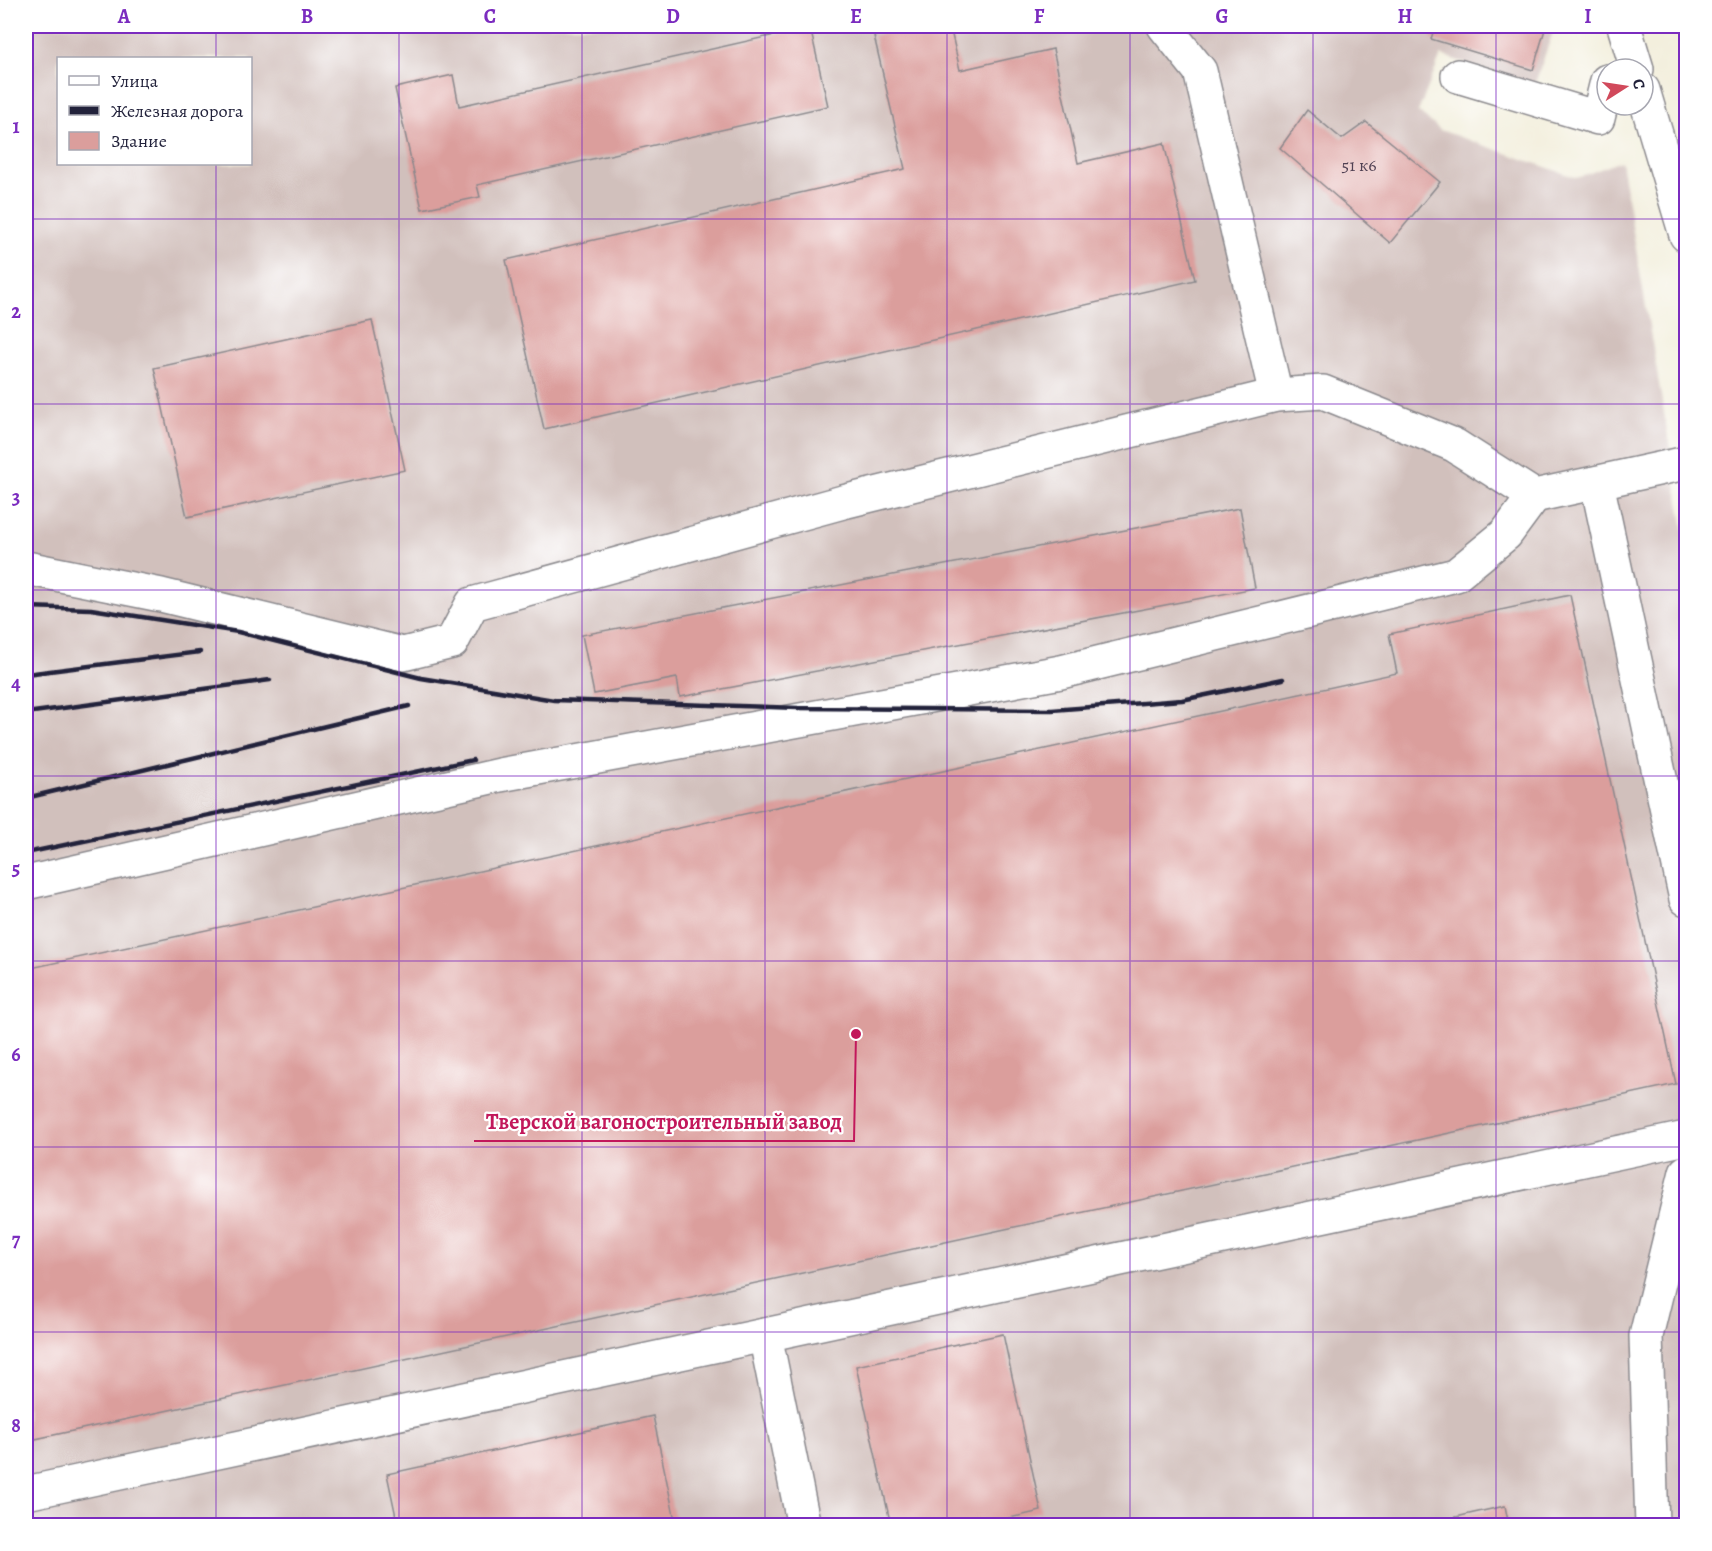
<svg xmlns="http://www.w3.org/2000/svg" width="1712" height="1551" viewBox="0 0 1712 1551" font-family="Alegreya,serif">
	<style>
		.industrial { fill: #d1c0bc; fill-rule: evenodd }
		.building { fill: #db9e9c }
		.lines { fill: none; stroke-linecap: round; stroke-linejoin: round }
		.minor-casing { stroke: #8a888c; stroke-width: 36 }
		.minor { stroke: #fff; stroke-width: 33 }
		.rail { stroke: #22223b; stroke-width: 4.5 }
		.grid { fill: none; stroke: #7b2cbf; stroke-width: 1.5; stroke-opacity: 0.55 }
		.labels { text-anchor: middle; stroke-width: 4.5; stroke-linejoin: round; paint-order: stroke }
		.number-label { font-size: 18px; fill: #504153 }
		.leader { fill: none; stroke: #c2185b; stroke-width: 2 }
		.callout-dot { fill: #c2185b; stroke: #fff; stroke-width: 2 }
		.callout-label { font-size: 22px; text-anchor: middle; font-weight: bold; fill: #c2185b; stroke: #fff; stroke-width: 4.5; stroke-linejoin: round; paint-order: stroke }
		.neatline { fill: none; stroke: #7b2cbf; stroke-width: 2 }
		.grid-label { font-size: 20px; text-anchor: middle; font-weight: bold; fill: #7b2cbf }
	</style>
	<rect width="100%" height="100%" fill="#fff"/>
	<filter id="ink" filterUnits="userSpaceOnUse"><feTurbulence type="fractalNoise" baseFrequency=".0167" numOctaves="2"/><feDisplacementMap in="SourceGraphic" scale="12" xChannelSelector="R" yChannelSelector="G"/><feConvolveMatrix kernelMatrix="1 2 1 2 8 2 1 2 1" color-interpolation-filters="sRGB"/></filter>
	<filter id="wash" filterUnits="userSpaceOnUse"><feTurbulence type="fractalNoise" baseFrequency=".008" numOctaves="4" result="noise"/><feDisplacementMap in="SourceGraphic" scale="24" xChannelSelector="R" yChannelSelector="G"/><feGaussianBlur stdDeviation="1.35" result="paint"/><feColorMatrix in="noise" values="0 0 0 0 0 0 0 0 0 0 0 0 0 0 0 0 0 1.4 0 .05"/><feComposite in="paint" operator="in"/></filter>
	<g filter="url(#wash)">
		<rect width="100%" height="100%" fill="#f3efdd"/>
		<path class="industrial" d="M26,26H1555L1534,86L1441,55L1418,112L1440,130L1577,178L1621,161L1686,542V1525H26ZM58,58H250V164H58Z"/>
		<g id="blocks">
			<g class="building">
				<polygon points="920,26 950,26 960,70 1053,49 1078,163 1164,143 1195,280 544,429 506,260 905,169 874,36"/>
				<polygon points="1435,26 1546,26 1533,70 1431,39"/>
				<polygon points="810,27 828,106 477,185 480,197 422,209 395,88 453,75 459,106"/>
				<polygon points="1307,110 1342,139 1366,122 1440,182 1390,243 1280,148"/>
				<polygon points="372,320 405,470 187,517 154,368"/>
				<polygon points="1240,508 1255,588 680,697 677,678 594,694 582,635"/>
				<polygon points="1570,595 1676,1084 26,1441 26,969 1397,673 1389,634"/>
				<polygon points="1003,1334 1041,1511 974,1526 891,1526 856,1366"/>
				<polygon points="653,1416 675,1520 650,1526 398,1526 387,1474"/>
				<polygon points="1505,1506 1509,1526 1420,1526 1420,1525"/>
			</g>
		</g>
	</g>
	<g filter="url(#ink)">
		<use href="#blocks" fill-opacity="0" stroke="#8a888c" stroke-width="1.5"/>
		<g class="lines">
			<g class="minor-casing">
				<g id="minor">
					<polyline points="1164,26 1200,71 1276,395"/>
					<polyline points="1624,26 1637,69"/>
					<polyline points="1458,76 1598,118 1607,81"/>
					<polyline points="1643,90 1686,235"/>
					<polyline points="1597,483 1686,899"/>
					<polyline points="26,568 161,595 403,654 452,642 472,604 843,502 1276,395 1323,392 1454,445 1534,496 1686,463"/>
					<polyline points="26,883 500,775 1061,672 1456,575 1506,534 1534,496"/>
					<polyline points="765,1335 804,1526"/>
					<polyline points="26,1493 1686,1138"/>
					<polyline points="1652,1526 1646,1336 1686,1172"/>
				</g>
			</g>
			<use href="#minor" class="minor"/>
			<g class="rail">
				<polyline points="26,607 91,609 238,632 421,678 554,700 798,708 1052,710 1182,700 1283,679"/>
				<polyline points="26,674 200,652"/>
				<polyline points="26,713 270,680"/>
				<polyline points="26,798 409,706"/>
				<polyline points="26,853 473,760"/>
			</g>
		</g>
	</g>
	<path class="grid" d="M216,26V58M399,26V1526M582,26V1526M765,26V1526M947,26V1526M1130,26V1526M1313,26V1526M1496,26V1526M216,164V1526M26,219H1686M26,404H1686M26,590H1686M26,776H1686M26,961H1686M26,1147H1686M26,1332H1686"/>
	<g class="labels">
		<g class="number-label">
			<text x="1359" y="171">51 к6</text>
		</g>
	</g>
	<path class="leader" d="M856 1034L854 1141H474"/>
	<circle class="callout-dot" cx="856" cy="1034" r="6"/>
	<g class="callout-label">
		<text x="664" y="1129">Тверской вагоностроительный завод</text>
	</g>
	<rect width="1712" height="1551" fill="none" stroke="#fff" stroke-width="66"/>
	<rect x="57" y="57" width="195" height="108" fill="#ffffff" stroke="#a7a7b1" stroke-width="1.5"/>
	<rect x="69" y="76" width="30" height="9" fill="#ffffff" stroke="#a7a7b1" stroke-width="1.5"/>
	<text x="111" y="87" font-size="18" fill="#22223b">Улица</text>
	<rect x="69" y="106" width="30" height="9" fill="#22223b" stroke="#a7a7b1" stroke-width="1.5"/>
	<text x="111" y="117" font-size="18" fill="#22223b">Железная дорога</text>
	<rect x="69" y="132" width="30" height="18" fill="#db9e9c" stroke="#a7a7b1" stroke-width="1.5"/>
	<text x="111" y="147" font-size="18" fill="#22223b">Здание</text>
	<g transform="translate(1625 87) rotate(78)"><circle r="28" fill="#ffffff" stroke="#a7a7b1" stroke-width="1.5"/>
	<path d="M0-4.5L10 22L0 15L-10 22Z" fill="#d1495b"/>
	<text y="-9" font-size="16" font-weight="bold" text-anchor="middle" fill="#22223b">С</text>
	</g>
	<rect x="33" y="33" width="1646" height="1485" class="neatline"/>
	<g class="grid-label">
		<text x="124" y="23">A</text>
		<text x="307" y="23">B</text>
		<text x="490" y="23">C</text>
		<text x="673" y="23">D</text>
		<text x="856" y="23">E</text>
		<text x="1039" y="23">F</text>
		<text x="1222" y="23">G</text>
		<text x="1405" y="23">H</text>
		<text x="1588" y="23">I</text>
		<text x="16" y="133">1</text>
		<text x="16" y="318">2</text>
		<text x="16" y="504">3</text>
		<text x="16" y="690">4</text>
		<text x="16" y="875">5</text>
		<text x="16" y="1061">6</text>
		<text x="16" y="1246">7</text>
		<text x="16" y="1432">8</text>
	</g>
</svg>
